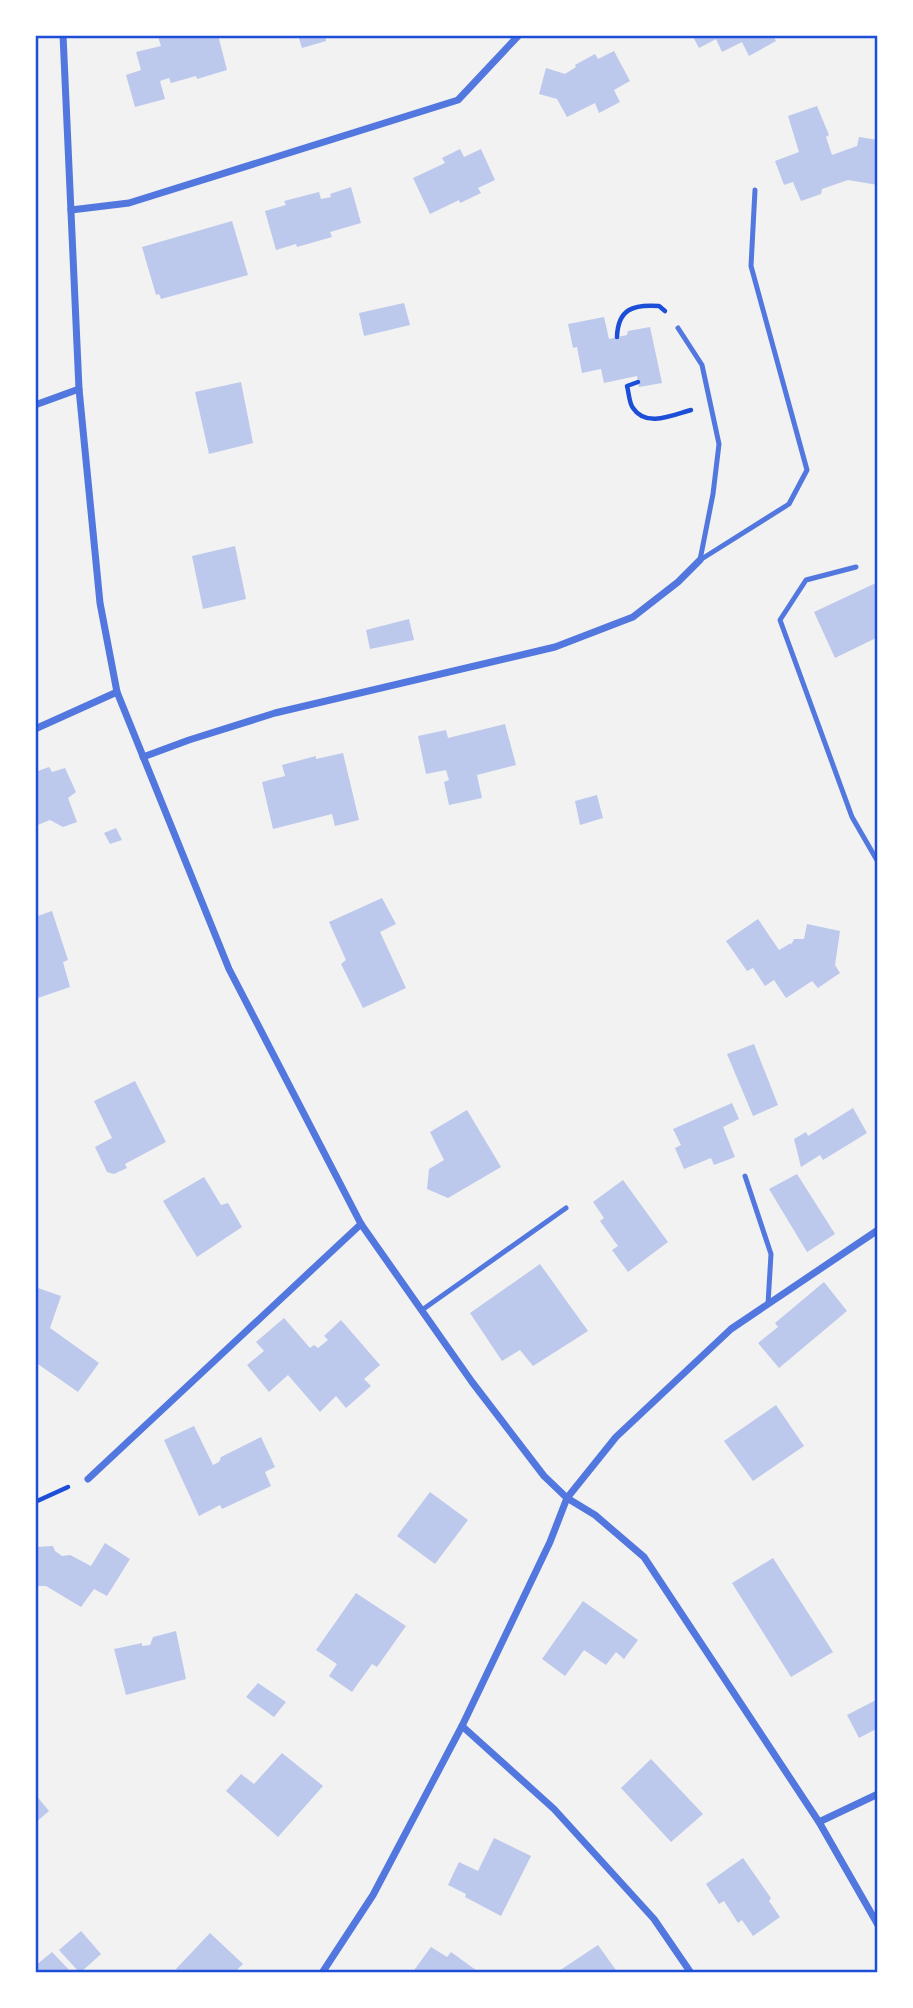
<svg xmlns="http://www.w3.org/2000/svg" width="913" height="2008" viewBox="0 0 913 2008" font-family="'Source Serif 4',serif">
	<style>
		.building { fill: #bdc9ec }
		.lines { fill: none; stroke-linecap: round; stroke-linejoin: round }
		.path { stroke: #1d4ed8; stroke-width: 4.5 }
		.service { stroke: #5277de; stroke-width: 5 }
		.minor { stroke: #5277de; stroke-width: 7 }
		.neatline { fill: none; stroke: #1d4ed8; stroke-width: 2.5 }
	</style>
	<rect width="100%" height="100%" fill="#f2f2f2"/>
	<g class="building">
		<polygon points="164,35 218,35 227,70 197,79 196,76 171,83 169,78 160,81 165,99 135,107 126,75 141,70 136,52 161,46 158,37"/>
		<polygon points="298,35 325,35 326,41 302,48"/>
		<polygon points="692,35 773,35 776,41 749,56 742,42 722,52 716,39 699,48"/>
		<polygon points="614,51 630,81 614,90 620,102 599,113 595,103 567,117 557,99 539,94 546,68 565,74 576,67 575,65 595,54 598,59"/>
		<polygon points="817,106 829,135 826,137 832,155 857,146 859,137 878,140 878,185 848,180 822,189 821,194 801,201 793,182 784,185 775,161 799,152 788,116"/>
		<polygon points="460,149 464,157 481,149 495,180 478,188 481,193 460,203 459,200 430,214 413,178 445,163 442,158"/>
		<polygon points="351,187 361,223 330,232 332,237 297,247 296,244 276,250 265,211 286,205 284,201 319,192 321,199 331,197 330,194"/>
		<polygon points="232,221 248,275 161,299 159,294 156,295 142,247"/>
		<polygon points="404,303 410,325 364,336 359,313"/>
		<polygon points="604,317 609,339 627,335 628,331 650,327 662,383 639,387 637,376 604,383 601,369 582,373 577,347 573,348 568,324"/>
		<polygon points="241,382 253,443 209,454 195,392"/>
		<polygon points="235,546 246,599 203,609 192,556"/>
		<polygon points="878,582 878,637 835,658 814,612"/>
		<polygon points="409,619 414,640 370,649 366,630"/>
		<polygon points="505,724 516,765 477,775 482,798 449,805 444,782 449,780 446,770 426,774 418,736 446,730 448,738"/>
		<polygon points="343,753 359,820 335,826 332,814 273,829 262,782 285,776 282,765 316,756 316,759"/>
		<polygon points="49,767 52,772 65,768 76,792 68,798 77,822 63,827 50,820 35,826 35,781 38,779 35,772"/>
		<polygon points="597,795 603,818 580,825 575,801"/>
		<polygon points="116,828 122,840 110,844 104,833"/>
		<polygon points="382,898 396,924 380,932 406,988 363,1008 341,964 346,960 329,922"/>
		<polygon points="52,911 68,960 63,962 70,987 35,999 35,917"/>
		<polygon points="758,919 779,950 791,943 791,945 794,939 804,939 807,924 840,931 835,965 840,973 818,988 812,981 786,998 774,980 765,986 753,968 747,971 726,941"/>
		<polygon points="754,1044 778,1105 753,1116 727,1054"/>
		<polygon points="135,1081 166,1142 125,1164 127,1168 114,1174 107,1172 95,1147 112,1138 94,1101"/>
		<polygon points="732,1103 739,1119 723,1127 735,1157 714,1165 711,1158 684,1169 675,1148 681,1145 673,1129"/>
		<polygon points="853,1108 867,1133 823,1160 820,1155 801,1167 794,1139 806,1132 808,1136"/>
		<polygon points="467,1110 501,1167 448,1198 427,1189 429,1169 444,1160 430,1132"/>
		<polygon points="797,1174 835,1234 807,1252 769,1189"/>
		<polygon points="204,1177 221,1205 228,1203 242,1227 197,1257 163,1201"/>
		<polygon points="623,1180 668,1242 628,1272 612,1250 618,1246 600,1221 604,1218 593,1202"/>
		<polygon points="540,1264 588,1331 533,1366 520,1350 502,1361 470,1313"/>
		<polygon points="824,1282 847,1311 779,1368 758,1343 778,1327 775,1323"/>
		<polygon points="35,1287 61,1296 50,1328 99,1363 78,1392 35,1362"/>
		<polygon points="284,1318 310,1348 314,1345 318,1348 328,1340 324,1336 341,1320 380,1365 364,1379 371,1386 346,1408 336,1396 320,1412 288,1375 269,1392 247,1365 264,1351 256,1342"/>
		<polygon points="776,1405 804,1446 753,1481 724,1441"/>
		<polygon points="194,1426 213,1465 219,1462 221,1457 261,1437 275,1467 265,1472 271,1486 222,1509 220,1505 199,1516 164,1440"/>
		<polygon points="430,1492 468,1520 435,1564 397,1536"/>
		<polygon points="105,1543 130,1559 107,1596 94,1589 81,1607 46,1586 35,1586 35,1547 53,1546 55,1551 62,1556 70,1555 91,1566"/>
		<polygon points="773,1558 833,1652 791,1677 732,1583"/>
		<polygon points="356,1593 406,1626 377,1667 372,1664 352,1692 329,1676 337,1664 316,1650"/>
		<polygon points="583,1601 638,1640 624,1659 616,1652 606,1665 584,1650 565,1676 542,1659"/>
		<polygon points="176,1631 186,1679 126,1695 114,1649 142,1643 142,1646 150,1645 153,1637"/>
		<polygon points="258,1683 286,1702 274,1717 246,1697"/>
		<polygon points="878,1699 878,1728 859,1738 847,1715"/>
		<polygon points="282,1753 323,1786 278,1837 226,1791 241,1774 254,1784"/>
		<polygon points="651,1759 703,1814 671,1842 621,1788"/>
		<polygon points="35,1794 49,1811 35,1823"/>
		<polygon points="494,1838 531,1856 501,1916 465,1897 466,1894 448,1885 459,1862 478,1871"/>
		<polygon points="743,1858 771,1898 769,1901 780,1917 753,1936 742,1920 738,1923 724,1901 719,1904 706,1884"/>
		<polygon points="81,1931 101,1954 80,1973 59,1950"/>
		<polygon points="210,1933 243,1964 234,1973 180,1973 176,1969"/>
		<polygon points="598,1945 618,1973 556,1973"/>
		<polygon points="431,1947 447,1957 451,1952 480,1973 412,1973"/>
		<polygon points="52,1952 72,1973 35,1973 35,1966"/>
	</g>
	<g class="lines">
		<g class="path">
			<path d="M617,337C618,309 633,304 659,306L665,311"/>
			<path d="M638,382L627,386C629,393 629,403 633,408C646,428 673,415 691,410"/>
			<polyline points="35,1502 68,1487"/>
		</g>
		<g class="service">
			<polyline points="678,328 702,365 719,444 713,494 700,560"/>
			<polyline points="700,560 789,504 807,470 751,266 755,190"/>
			<polyline points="856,567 806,580 780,620 852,817 878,862"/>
			<polyline points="745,1176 771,1254 768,1304"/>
			<polyline points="422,1310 566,1208"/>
		</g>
		<g class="minor">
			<polyline points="63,35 79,389 100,603 117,692 229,969 361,1224 472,1382 544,1476 567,1498 595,1515 644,1557 819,1822 878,1925"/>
			<polyline points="71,210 129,203 458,100 519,35"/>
			<polyline points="35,405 79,389"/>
			<polyline points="35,729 117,692"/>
			<polyline points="143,757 189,740 275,713 555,647 633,617 678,582 700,560"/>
			<polyline points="88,1479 361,1224"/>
			<polyline points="462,1726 554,1809 654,1919 691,1973"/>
			<polyline points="819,1822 878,1794"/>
			<polyline points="322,1973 373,1895 462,1726 550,1542 567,1498 616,1437 731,1329 878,1230"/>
		</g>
	</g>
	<rect width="913" height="2008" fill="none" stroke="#ffffff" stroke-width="74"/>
	<rect x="37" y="37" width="839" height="1934" class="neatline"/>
</svg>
